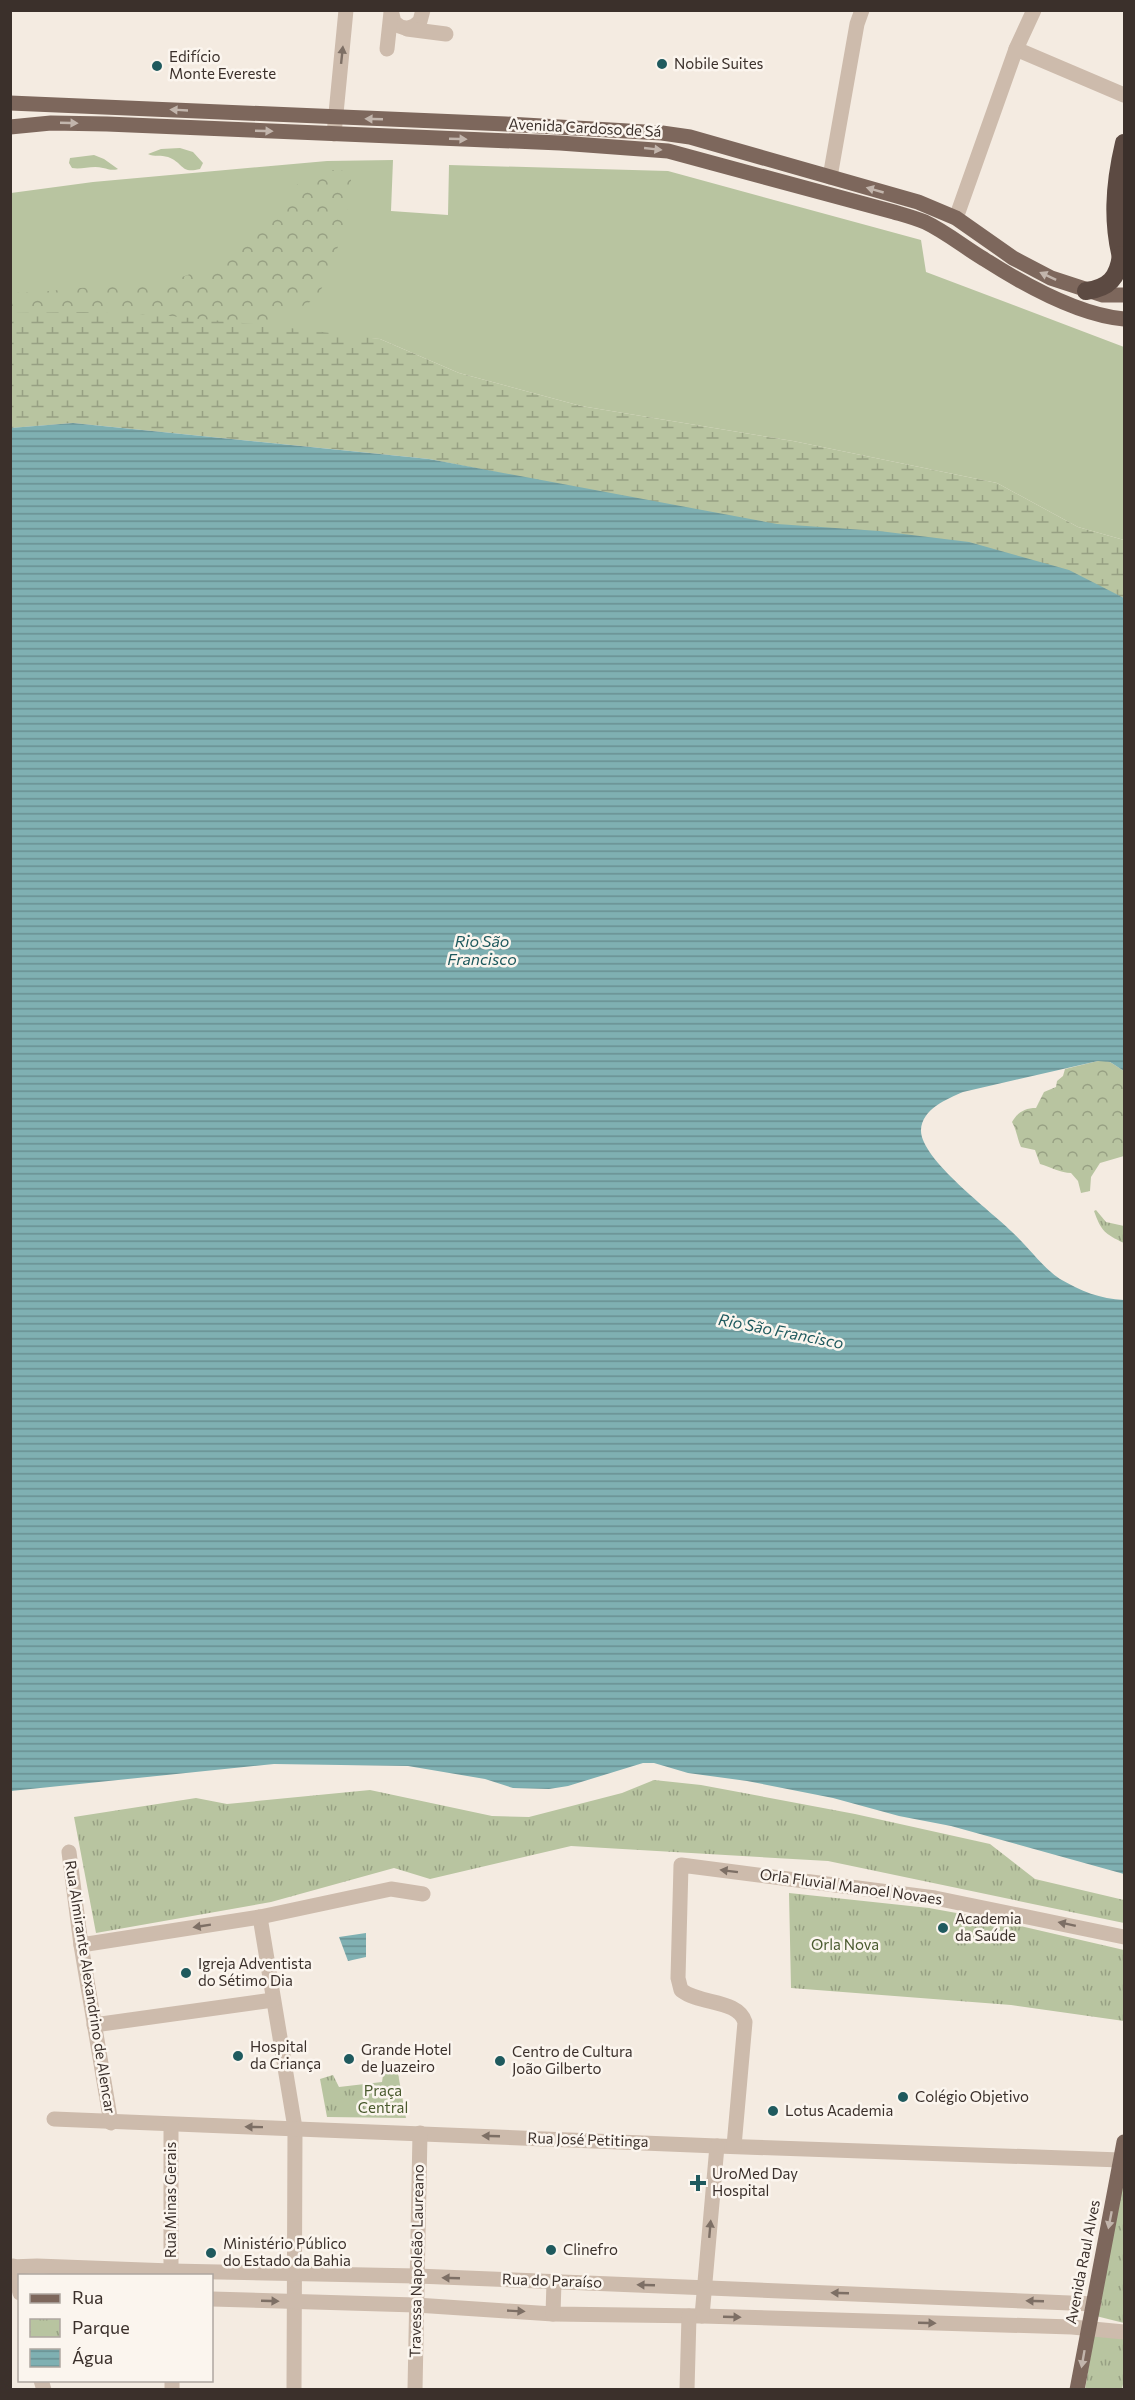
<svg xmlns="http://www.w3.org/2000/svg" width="1135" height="2400" viewBox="0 0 1135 2400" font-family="Commissioner,sans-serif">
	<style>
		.grass { fill: #b8c4a0 }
		.forest { fill: url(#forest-crowns) }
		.wetland { fill: url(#wetland-marsh) }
		.park { fill: url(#park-tufts) }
		.water { fill: url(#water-rules) }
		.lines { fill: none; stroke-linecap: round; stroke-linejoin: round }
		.minor { stroke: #cdbbac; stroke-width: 15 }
		.major { stroke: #7d675c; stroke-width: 15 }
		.highway { stroke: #5c4a42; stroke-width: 18 }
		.oneway { fill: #7d6f65 }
		.oneway2 { fill: #c2b5ac }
		.poi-dot { fill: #1f5a5e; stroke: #fbf5ee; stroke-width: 2 }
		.labels { text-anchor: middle; stroke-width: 5; stroke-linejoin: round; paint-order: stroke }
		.poi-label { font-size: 15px; fill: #3b302b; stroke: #fbf5ee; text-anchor: start }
		.street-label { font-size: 15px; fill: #3b302b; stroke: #fbf5ee }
		.park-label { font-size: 15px; fill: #4a5a2e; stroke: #fbf5ee }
		.water-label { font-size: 16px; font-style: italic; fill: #1f5a5e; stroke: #fbf5ee }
	</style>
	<defs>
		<pattern id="forest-crowns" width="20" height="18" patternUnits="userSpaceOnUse" patternTransform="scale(1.5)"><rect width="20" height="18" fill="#b8c4a0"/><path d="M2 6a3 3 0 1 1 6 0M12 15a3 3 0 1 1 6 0" fill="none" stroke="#97a083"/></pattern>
		<pattern id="wetland-marsh" width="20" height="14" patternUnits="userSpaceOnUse" patternTransform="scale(1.5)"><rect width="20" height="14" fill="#b8c4a0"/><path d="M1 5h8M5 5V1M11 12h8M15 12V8" fill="none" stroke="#97a083"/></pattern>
		<pattern id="park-tufts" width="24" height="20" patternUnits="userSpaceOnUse" patternTransform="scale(1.5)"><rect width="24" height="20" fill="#b8c4a0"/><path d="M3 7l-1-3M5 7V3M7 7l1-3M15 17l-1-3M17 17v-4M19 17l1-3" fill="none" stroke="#97a083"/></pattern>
		<pattern id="water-rules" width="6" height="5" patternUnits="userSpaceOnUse" patternTransform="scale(1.5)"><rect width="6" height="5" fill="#7fb0b2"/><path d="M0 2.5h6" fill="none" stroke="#699091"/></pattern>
	</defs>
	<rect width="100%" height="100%" fill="#f4ebe1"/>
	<g class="grass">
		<path d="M180,148L193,152L203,163L200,169C180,174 184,163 168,157C161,155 154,157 148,154L161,149Z"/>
		<path d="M94,155L104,159L118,169C111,171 109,169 103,168C92,165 82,170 72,168L69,163L70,158Z"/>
		<polygon points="393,160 391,211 448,215 449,165 668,171 921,240 926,272 1124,347 1124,540 1078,527 997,483 793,441 581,406 459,373 380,339 11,313 11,193 93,182 327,161"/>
	</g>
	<g class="forest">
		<path d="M329,170L346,171L351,179C351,206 333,276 316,297C309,306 271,319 258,325L11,322L10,293C38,293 65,289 93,287C107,286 121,288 135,287C175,283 212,269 244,243C275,217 282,181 329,170Z"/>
		<path d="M1102,1060L1110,1062L1124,1071V1156L1100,1163L1091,1177L1090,1191L1081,1193L1078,1181L1071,1173C1061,1173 1051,1167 1040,1164L1035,1150L1021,1147C1017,1138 1017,1131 1012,1122C1018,1112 1025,1108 1036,1108L1044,1092L1056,1087L1057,1081L1063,1076L1065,1069Z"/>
	</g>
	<polygon class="wetland" points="84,312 159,315 265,325 380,339 459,373 581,406 793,441 997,483 1078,527 1124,540 1124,598 1115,594 429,459 73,423 11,428 10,313"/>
	<g class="park">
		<path d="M1096,1210L1106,1222L1124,1226V1243C1105,1234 1101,1231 1094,1211Z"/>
		<polygon points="654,1780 701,1785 855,1814 990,1844 1035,1879 1124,1900 1124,1923 828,1861 571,1846 430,1879 394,1868 271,1902 96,1933 74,1817 196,1798 227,1804 370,1790 492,1816 529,1817 622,1793"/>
		<polygon points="789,1893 929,1908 995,1920 1124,1950 1124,2021 1011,2005 791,1988"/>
		<polygon points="397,2068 406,2118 327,2117 320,2079 333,2075 339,2087 382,2082 384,2069"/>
		<polygon points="1124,2174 1124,2323 1096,2316"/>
		<polygon points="1094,2334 1124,2338 1124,2379 1122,2389 1085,2390"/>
	</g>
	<g class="water">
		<path d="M73,423L429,459L777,524L879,531L969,542L1069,570L1124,598V1071L1110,1062L1098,1061L963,1092C947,1099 922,1109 921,1130C920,1159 991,1211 1011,1231C1026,1244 1044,1269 1060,1279C1081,1291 1100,1299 1124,1300V1874L951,1826L899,1816L833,1798L747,1781L688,1773L654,1763H643L568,1786L549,1789L513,1788L485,1779L408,1766L274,1764L11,1791L10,428Z"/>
		<polygon points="366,1933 366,1957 348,1961 339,1937"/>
	</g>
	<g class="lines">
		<g class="minor">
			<path d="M391,10L394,22C402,30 412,30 420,21L423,10"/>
			<polyline points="407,29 446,34"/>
			<polyline points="387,49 391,12"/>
			<polyline points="1016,49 1124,95"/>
			<polyline points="334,134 346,10"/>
			<polyline points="830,177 857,24 862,10"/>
			<polyline points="956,218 1016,49 1034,10"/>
			<polyline points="69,1852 81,1945 111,2123"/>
			<polyline points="260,1917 295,2128 294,2390"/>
			<polyline points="81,1945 260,1917 391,1889 423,1894"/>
			<polyline points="94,2025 273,2000"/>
			<polyline points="54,2119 717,2146 1121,2160"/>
			<polyline points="171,2125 171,2276"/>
			<path d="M734,2146L745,2022C738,1999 700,2005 681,1990L678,1978L681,1865L935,1898L1124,1937"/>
			<polyline points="13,2266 20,2293"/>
			<polyline points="10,2267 37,2266 171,2271 417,2276 1094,2304"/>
			<polyline points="212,2299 416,2305 553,2314 702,2316 1072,2327 1124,2332"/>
			<polyline points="553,2314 554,2282"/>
			<polyline points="702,2316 717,2146"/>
			<polyline points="41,2380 44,2390"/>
			<polyline points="172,2380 172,2390"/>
			<polyline points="415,2390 420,2133"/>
			<polyline points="687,2390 689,2316"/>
		</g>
		<g class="major">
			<polyline points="10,103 506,124 662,133 690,137 918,202 956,218 1013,258 1051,278 1103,295 1124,295"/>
			<path d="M10,127L51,123L107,124L560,143L668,151L894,212C904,215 915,218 925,222C946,232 964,247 984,259C1023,284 1078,315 1124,319"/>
			<polyline points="1077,2390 1124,2142"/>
		</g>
		<g class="highway">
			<path d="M1124,143C1114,185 1111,226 1124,268"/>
			<path d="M1086,291C1109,288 1118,278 1121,255"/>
		</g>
	</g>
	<defs><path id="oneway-solid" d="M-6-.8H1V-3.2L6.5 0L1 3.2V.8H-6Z" transform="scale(1.5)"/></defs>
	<g class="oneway">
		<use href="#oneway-solid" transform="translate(342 55) rotate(-84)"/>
		<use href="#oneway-solid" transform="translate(729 1871) rotate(-173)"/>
		<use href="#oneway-solid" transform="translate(1067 1924) rotate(-168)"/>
		<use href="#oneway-solid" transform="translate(202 1926) rotate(171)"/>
		<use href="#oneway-solid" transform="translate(254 2127) rotate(-179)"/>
		<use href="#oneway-solid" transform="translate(491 2136) rotate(-178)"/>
		<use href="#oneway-solid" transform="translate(710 2229) rotate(-85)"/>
		<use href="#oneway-solid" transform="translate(451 2278) rotate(-178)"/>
		<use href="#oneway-solid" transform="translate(646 2285) rotate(-178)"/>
		<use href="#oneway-solid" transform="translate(840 2293) rotate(-178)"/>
		<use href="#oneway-solid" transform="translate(270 2301) rotate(2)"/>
		<use href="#oneway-solid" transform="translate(1035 2301) rotate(-178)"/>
		<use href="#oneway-solid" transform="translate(516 2311) rotate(3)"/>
		<use href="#oneway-solid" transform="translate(732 2317) rotate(2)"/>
		<use href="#oneway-solid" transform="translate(927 2323) rotate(2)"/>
	</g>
	<g class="oneway2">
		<use href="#oneway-solid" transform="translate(179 110) rotate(-177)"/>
		<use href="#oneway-solid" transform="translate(374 119) rotate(-178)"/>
		<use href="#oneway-solid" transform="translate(69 123) rotate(2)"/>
		<use href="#oneway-solid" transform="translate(264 131) rotate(2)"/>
		<use href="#oneway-solid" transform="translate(458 139) rotate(2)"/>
		<use href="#oneway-solid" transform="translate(653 149) rotate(6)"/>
		<use href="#oneway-solid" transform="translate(875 190) rotate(-164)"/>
		<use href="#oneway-solid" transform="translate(1048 276) rotate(-155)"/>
		<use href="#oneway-solid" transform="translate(1110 2220) rotate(101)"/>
		<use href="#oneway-solid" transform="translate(1083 2359) rotate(100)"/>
	</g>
	<g class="poi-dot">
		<circle cx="662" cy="64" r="6"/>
		<circle cx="157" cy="66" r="6"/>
		<circle cx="943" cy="1928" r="6"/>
		<circle cx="186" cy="1973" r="6"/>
		<circle cx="238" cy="2056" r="6"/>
		<circle cx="349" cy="2059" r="6"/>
		<circle cx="500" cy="2061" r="6"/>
		<circle cx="903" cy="2097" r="6"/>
		<circle cx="773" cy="2111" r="6"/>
		<path d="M695 2174h6v6h6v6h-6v6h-6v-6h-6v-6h6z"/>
		<circle cx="551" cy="2250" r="6"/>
		<circle cx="211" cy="2253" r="6"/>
	</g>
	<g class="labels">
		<g class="poi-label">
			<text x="169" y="62">Edifício<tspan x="169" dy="17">Monte Evereste</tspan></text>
			<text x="674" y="69">Nobile Suites</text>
			<text x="955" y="1924">Academia<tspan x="955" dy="17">da Saúde</tspan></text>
			<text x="198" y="1969">Igreja Adventista<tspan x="198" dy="17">do Sétimo Dia</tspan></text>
			<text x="250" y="2052">Hospital<tspan x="250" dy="17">da Criança</tspan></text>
			<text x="361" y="2055">Grande Hotel<tspan x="361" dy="17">de Juazeiro</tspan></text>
			<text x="512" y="2057">Centro de Cultura<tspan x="512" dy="17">João Gilberto</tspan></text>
			<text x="915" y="2102">Colégio Objetivo</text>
			<text x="785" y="2116">Lotus Academia</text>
			<text x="712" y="2179">UroMed Day<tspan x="712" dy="17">Hospital</tspan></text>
			<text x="223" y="2249">Ministério Público<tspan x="223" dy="17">do Estado da Bahia</tspan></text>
			<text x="563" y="2255">Clinefro</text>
		</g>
		<g class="street-label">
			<text transform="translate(585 128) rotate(3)" y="5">Avenida Cardoso de Sá</text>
			<text transform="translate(851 1887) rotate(8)" y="5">Orla Fluvial Manoel Novaes</text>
			<text transform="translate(90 1987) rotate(81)" y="5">Rua Almirante Alexandrino de Alencar</text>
			<text transform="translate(588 2140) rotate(2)" y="5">Rua José Petitinga</text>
			<text transform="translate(171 2200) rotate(-90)" y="5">Rua Minas Gerais</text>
			<text transform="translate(417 2261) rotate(-89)" y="5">Travessa Napoleão Laureano</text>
			<text transform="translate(1083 2262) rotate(-79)" y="5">Avenida Raul Alves</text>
			<text transform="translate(552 2281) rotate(2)" y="5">Rua do Paraíso</text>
		</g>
		<g class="park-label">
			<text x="845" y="1950">Orla Nova</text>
			<text x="383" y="2096">Praça<tspan x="383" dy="17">Central</tspan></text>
		</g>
		<g class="water-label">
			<text x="482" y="947">Rio São<tspan x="482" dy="18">Francisco</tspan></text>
			<text transform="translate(781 1331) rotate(11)" y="6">Rio São Francisco</text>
		</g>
	</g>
	<rect width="1135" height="2400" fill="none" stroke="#3b302b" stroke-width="24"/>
	<rect x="18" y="2274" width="195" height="108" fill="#fbf5ee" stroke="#aea6a0" stroke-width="1.5"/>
	<rect x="30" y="2294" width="30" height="9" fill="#7d675c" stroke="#aea6a0" stroke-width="1.5"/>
	<text x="72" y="2304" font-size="18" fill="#3b302b">Rua</text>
	<rect x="30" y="2319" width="30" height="18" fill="url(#park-tufts)" stroke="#aea6a0" stroke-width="1.5"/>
	<text x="72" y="2334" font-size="18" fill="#3b302b">Parque</text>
	<rect x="30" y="2349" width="30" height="18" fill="url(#water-rules)" stroke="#aea6a0" stroke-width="1.5"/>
	<text x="72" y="2364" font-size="18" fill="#3b302b">Água</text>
</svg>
